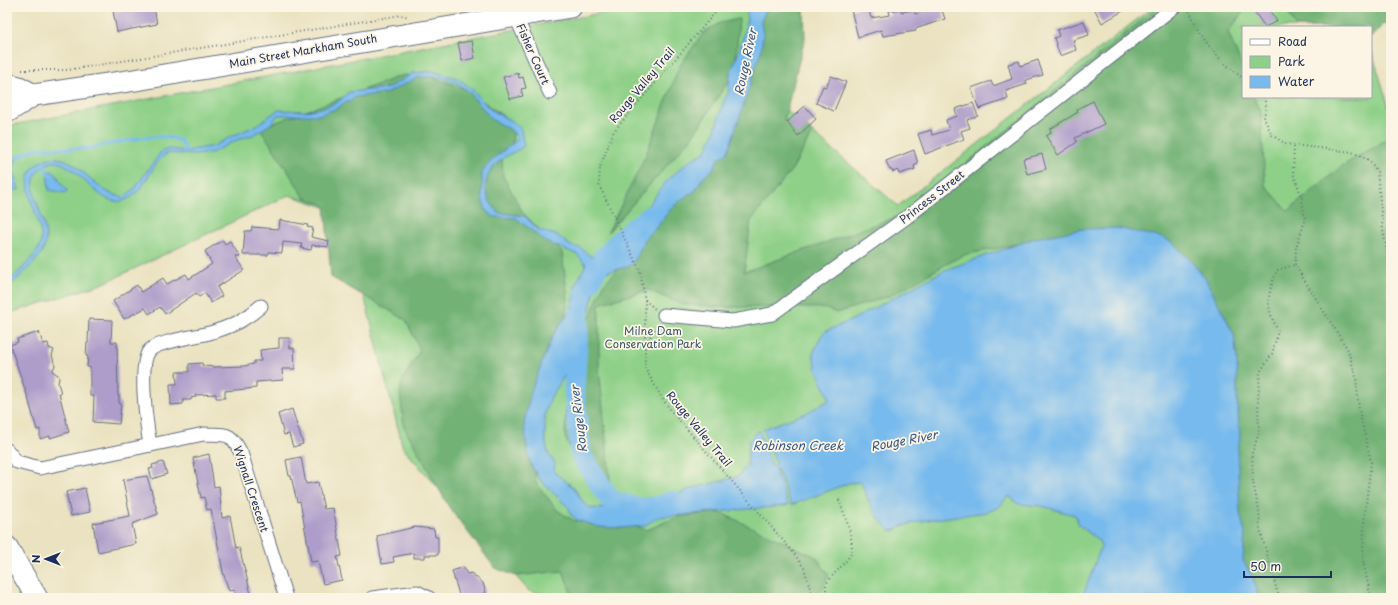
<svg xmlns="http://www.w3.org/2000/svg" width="1398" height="605" viewBox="0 0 1398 605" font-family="'Playpen Sans',sans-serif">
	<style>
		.green { fill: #8ed088; stroke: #548073 }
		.forest { fill: #72b274; stroke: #467069 }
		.water { fill: #77baed; stroke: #4974a6 }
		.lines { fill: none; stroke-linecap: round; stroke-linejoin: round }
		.stream { stroke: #77baed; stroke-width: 3.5 }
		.river { stroke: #77baed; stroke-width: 21 }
		.building { fill: #ae9cca }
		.minor-casing { stroke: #636e80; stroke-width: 15 }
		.primary-casing { stroke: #636e80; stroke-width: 23 }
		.path { stroke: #636e80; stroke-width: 2; stroke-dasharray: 1 3; stroke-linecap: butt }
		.minor { stroke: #fff; stroke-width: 13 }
		.primary { stroke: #fff; stroke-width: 21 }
		.labels { text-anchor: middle; stroke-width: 3.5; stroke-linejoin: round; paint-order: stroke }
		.street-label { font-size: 11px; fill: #1b2f5e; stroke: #fcf5e5 }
		.park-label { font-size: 11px; fill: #385768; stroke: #fcf5e5 }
		.water-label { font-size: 12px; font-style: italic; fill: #375989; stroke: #fcf5e5 }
	</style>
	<rect width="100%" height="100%" fill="#fcf5e5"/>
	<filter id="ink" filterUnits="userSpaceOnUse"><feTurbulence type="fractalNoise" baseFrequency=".025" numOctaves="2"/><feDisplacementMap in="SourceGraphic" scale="8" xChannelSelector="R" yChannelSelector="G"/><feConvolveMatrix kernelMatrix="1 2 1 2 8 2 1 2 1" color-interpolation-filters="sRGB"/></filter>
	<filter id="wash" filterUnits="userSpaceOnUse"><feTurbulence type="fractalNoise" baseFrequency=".012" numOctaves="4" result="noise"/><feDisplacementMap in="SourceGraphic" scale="16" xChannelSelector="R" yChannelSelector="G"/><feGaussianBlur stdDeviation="0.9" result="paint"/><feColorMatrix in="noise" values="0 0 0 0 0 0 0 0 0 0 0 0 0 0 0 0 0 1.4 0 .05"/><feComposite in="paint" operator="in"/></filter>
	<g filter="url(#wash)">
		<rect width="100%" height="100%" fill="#eae2c0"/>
		<polygon class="green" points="632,7 799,7 783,107 898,206 1153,7 1358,7 1364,27 1243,27 1243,97 1371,97 1371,49 1391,114 1391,598 564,598 529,591 403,448 343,213 289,195 102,284 7,314 7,126"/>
		<g class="forest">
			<polygon points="762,7 804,7 805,38 784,120 810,129 812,133 793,168 751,221 744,272 904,214 1158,7 1247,7 1228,32 1243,69 1243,97 1254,97 1261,112 1265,185 1288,211 1342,166 1391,137 1391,598 1245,598 1068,234 963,255 889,296 837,313 823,308 716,307 681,304 648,290 599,304 599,367 611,490 582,468 565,438 566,405 577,346 604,284 635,251 719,139"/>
			<polygon points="1285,7 1391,7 1391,22 1383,25 1371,37 1371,27 1296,27"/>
			<polygon points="739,19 735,71 692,137 608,232 645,157 679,67 704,32 720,23"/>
			<polygon points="403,75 431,77 466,89 514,124 512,145 502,156 503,176 523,213 562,252 568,300 563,328 531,419 536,483 557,510 574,521 606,517 647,530 677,517 719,512 816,557 829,575 818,598 573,598 563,571 516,576 495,568 449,507 404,427 400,394 402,381 420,350 406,320 331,277 325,205 305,198 260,128"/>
		</g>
		<g class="water">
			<path d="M746,7H767L761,22L763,35L761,51L730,146L727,153L718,159L713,169L702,179L695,191L682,199L669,211L657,227L646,237L633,263L629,266L603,273L597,282L588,316L571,355L565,375L551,397L545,414V437L548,453L555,463L554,472L574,488L583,502L590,508L635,510L662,502L689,489L737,477L747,466L749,440L759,430L772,466H775L776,463L763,429L806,413L828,401L829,397L817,371L813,354L821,336L826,331L852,320L945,270L1035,238L1083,229L1117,228L1164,238L1173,243L1190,260L1205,278L1234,334L1237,360V398L1240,438L1237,450L1240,513L1245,533L1243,560L1253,579L1259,598H1082L1101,547L1099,541L1079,525L1075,515L1041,506L1018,504L1010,497H1007L999,507L987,512L927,520L901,526L896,530L891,531C875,517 868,502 861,482L849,483L791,505L778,470L775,469L788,505L785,506L658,517L644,526L621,528L599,527L577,520L571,515L569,508L540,480L532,467L528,455L524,423L531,391L552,337L571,309L574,299L575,286L586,264L576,254L546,242L516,218L494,217L486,211L482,197V171L496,156L517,140V137L511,130L492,120L469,92L457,83L439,77H419L387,93L355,97L350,102H345L338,108L319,115H278L271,124L253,135L237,140L211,153L195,155L168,153C149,164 146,195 122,201C96,208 70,150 47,164C13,184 55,220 44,248C39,261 17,278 7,289V284C16,274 39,254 41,242C45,220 11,179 40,162C46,159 50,157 57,158C82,160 94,194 124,197L134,189L161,152L168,149L186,151L214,146L230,137L255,126L278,110L306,111L326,107L338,102L349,92L388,88L413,73L431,71L457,78L472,89L490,109L515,123L521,129L524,146C518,151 511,153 505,157C482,172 479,193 499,213L525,216L538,229L558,236L571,246L581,248L590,256L603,259L622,247L627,237L632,221L646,208L669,178L692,159L705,152L713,136L723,103L728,93L730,74L740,48L746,25L747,15Z"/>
			<polygon points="14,158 16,160 13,169 19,190 14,190 7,176 7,165"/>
			<path d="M52,171C59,175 60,184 67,190L66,193L49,190L47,172Z"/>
		</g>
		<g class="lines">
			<g class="stream">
				<path d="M16,158L34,149L40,148C56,148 73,150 89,148C116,144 153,131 180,140L186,151"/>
				<polyline points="45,165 47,172"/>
			</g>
			<g class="river">
				<polyline points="588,284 603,258 632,229 652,215"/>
				<path d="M579,315L574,389L581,455L611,501C635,508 648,513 672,501"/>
			</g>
		</g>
		<g id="blocks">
			<g class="building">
				<polygon points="122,7 154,7 157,24 117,32 113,11 122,10"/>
				<polygon points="860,7 868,7 871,18 890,15 889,11 901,9 901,12 914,10 915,14 941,7 945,19 915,29 916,31 883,36 881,30 858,37 851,10"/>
				<polygon points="1100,7 1130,7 1102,23 1095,10"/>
				<polygon points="1258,7 1267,7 1277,21 1265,27 1254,11"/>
				<polygon points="1084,21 1089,35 1073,40 1076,50 1060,56 1054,38 1059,36 1057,30"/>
				<polygon points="472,41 475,58 462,61 458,43"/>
				<polygon points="1038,60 1043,75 1026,80 1027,84 1006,91 1008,99 979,109 971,88 991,81 993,86 1012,79 1008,64 1019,61 1020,66"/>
				<polygon points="518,73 519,78 523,77 526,88 521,89 523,96 510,99 503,77"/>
				<polygon points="831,76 846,82 834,111 816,103 823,86 826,87"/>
				<polygon points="1093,101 1104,124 1075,138 1077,142 1058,155 1046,136 1051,133 1050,129 1078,112 1077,109"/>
				<polygon points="973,103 978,116 967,120 970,128 961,131 964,139 925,154 918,134 931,130 932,135 949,130 946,120 957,116 955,109"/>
				<polygon points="805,106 816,119 798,136 787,122"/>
				<polygon points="914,150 918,164 914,166 915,169 899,174 898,170 893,172 892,170 890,170 886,161"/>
				<polygon points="1042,154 1046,169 1027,174 1023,159"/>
				<polygon points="280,220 308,225 307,227 313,228 311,237 329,241 328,247 312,245 311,250 301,248 302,244 283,242 282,253 269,252 268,255 243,255 245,231 251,231 252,227 279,229"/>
				<polygon points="223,240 225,244 230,241 240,257 235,257 244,270 217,287 222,296 211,303 205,293 199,297 196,293 165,314 160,307 149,314 145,308 124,319 113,301 137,285 141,292 163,278 167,284 186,274 189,279 212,264 205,251"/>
				<polygon points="89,319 112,320 111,342 117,342 118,396 119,396 119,403 121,404 119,424 93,422 94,396 90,396 90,367 87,367 88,356 86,356 87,343 88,343"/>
				<polygon points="39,332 43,344 48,343 49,348 54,350 52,355 55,366 52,371 58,375 59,378 58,383 61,393 59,393 69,432 50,438 50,436 40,439 40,429 37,430 28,398 10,345 18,342 17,339"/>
				<polygon points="279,338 289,338 290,348 294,348 295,369 282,369 283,380 256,382 256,388 225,391 225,398 216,398 216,394 195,395 196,397 191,398 191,400 183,400 183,404 171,405 170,384 177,384 176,372 189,372 189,364 202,363 203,366 216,367 244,366 254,364 254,361 261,361 260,350 279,348"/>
				<polygon points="292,409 303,444 293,447 289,434 284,435 278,414"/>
				<polygon points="209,454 214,487 219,486 222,518 230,516 236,548 239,547 252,598 236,598 235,590 229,591 223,572 211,509 207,510 204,497 201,498 193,458"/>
				<polygon points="301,457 306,484 318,482 324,509 333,508 342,556 337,557 342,580 323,584 318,561 311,562 300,501 297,502 291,476 289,476 286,460"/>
				<polygon points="163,462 167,474 152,479 149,469 153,468 152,465"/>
				<polygon points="147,476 158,514 132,524 136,544 98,552 93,523 130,516 123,480"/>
				<polygon points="85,488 90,512 71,516 66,492"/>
				<polygon points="415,527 434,529 435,537 438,537 438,555 425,555 425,558 414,558 414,553 393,557 394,562 382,564 377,536"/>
				<polygon points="463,567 467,574 471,573 483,583 486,593 470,598 460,598 452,571"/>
			</g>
		</g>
	</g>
	<g filter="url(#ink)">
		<use href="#blocks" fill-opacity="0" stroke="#636e80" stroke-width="1"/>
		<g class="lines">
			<g class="minor-casing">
				<g id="minor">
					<polyline points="515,15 550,93"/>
					<polyline points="664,315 733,321 772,314 907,217 1174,7"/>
					<path d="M150,445C147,427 138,366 149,351C156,341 203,336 216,331C235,325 246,319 261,306"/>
					<path d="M7,450L17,462L40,468L204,434C227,435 230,431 241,453L286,598"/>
					<polyline points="372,598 417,592 429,598"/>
				</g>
			</g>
			<g class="primary-casing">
				<g id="primary">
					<polyline points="7,84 19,87 34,95"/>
					<polyline points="7,112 34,95 135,80 571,7"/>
					<polyline points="7,547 37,598"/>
				</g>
			</g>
			<g class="path">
				<polyline points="439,7 440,14"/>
				<polyline points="720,7 614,131 600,167 599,185 640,271 645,300 645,368 663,400 673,413 793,552 804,568 813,598"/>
				<path d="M1188,7C1201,39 1215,58 1243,78"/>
				<polyline points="22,70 68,70 401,15 409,17"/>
				<polyline points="1264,97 1266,106 1264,118 1272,135 1286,144 1352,152 1369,160 1377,171 1383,230 1388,258 1388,280 1391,286"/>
				<polyline points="1294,147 1293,173 1302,198 1305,221 1296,247 1295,265 1348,350 1356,377 1359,410 1371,462 1364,521 1363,561 1371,598"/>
				<polyline points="645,300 655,309"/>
				<polyline points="644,347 657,325"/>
				<path d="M826,598V584C833,574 842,567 849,557C858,544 843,512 838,497"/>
				<path d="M1279,598L1260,529L1259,511L1253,482L1252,453L1259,433L1258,401L1260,372L1272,354L1278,331C1265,306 1267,296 1277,270L1295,265"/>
			</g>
			<use href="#minor" class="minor"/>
			<use href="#primary" class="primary"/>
		</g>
	</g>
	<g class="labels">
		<g class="street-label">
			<text transform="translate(303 51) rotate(-10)" y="4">Main Street Markham South</text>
			<text transform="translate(533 54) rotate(66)" y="4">Fisher Court</text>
			<text transform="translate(642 85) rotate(-50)" y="4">Rouge Valley Trail</text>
			<text transform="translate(932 197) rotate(-38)" y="4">Princess Street</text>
			<text transform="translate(699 429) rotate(50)" y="4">Rouge Valley Trail</text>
			<text transform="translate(251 489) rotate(72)" y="4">Wignall Crescent</text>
		</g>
		<g class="park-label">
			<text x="653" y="335">Milne Dam<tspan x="653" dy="13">Conservation Park</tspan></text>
		</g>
		<g class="water-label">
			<text transform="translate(746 62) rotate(-78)" y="4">Rouge River</text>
			<text transform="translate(579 419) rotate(-97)" y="4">Rouge River</text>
			<text transform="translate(904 441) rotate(-11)" y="4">Rouge River</text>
			<text x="798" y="450">Robinson Creek</text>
		</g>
	</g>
	<rect width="1398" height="605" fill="none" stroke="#fcf5e5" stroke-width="24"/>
	<rect x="1242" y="26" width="130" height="72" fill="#fcf5e5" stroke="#a2a6af"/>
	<rect x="1250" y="39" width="20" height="6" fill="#ffffff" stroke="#a2a6af"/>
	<text x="1278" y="46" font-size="12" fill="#1b2f5e">Road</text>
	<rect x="1250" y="56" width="20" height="12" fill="#8ed088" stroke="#a2a6af"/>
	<text x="1278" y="66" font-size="12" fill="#1b2f5e">Park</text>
	<rect x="1250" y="76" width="20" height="12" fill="#77baed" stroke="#a2a6af"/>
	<text x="1278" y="86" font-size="12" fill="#1b2f5e">Water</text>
	<g transform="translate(46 559) rotate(270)" stroke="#fcf5e5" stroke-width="3" paint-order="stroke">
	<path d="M0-3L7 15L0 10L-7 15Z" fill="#1b2f5e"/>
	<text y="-6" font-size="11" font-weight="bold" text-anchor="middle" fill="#1b2f5e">N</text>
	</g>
	<path d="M1244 571v6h87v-6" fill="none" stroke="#1b2f5e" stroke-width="2"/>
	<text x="1250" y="571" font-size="12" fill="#1b2f5e" stroke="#fcf5e5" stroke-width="3" paint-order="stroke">50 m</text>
</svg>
